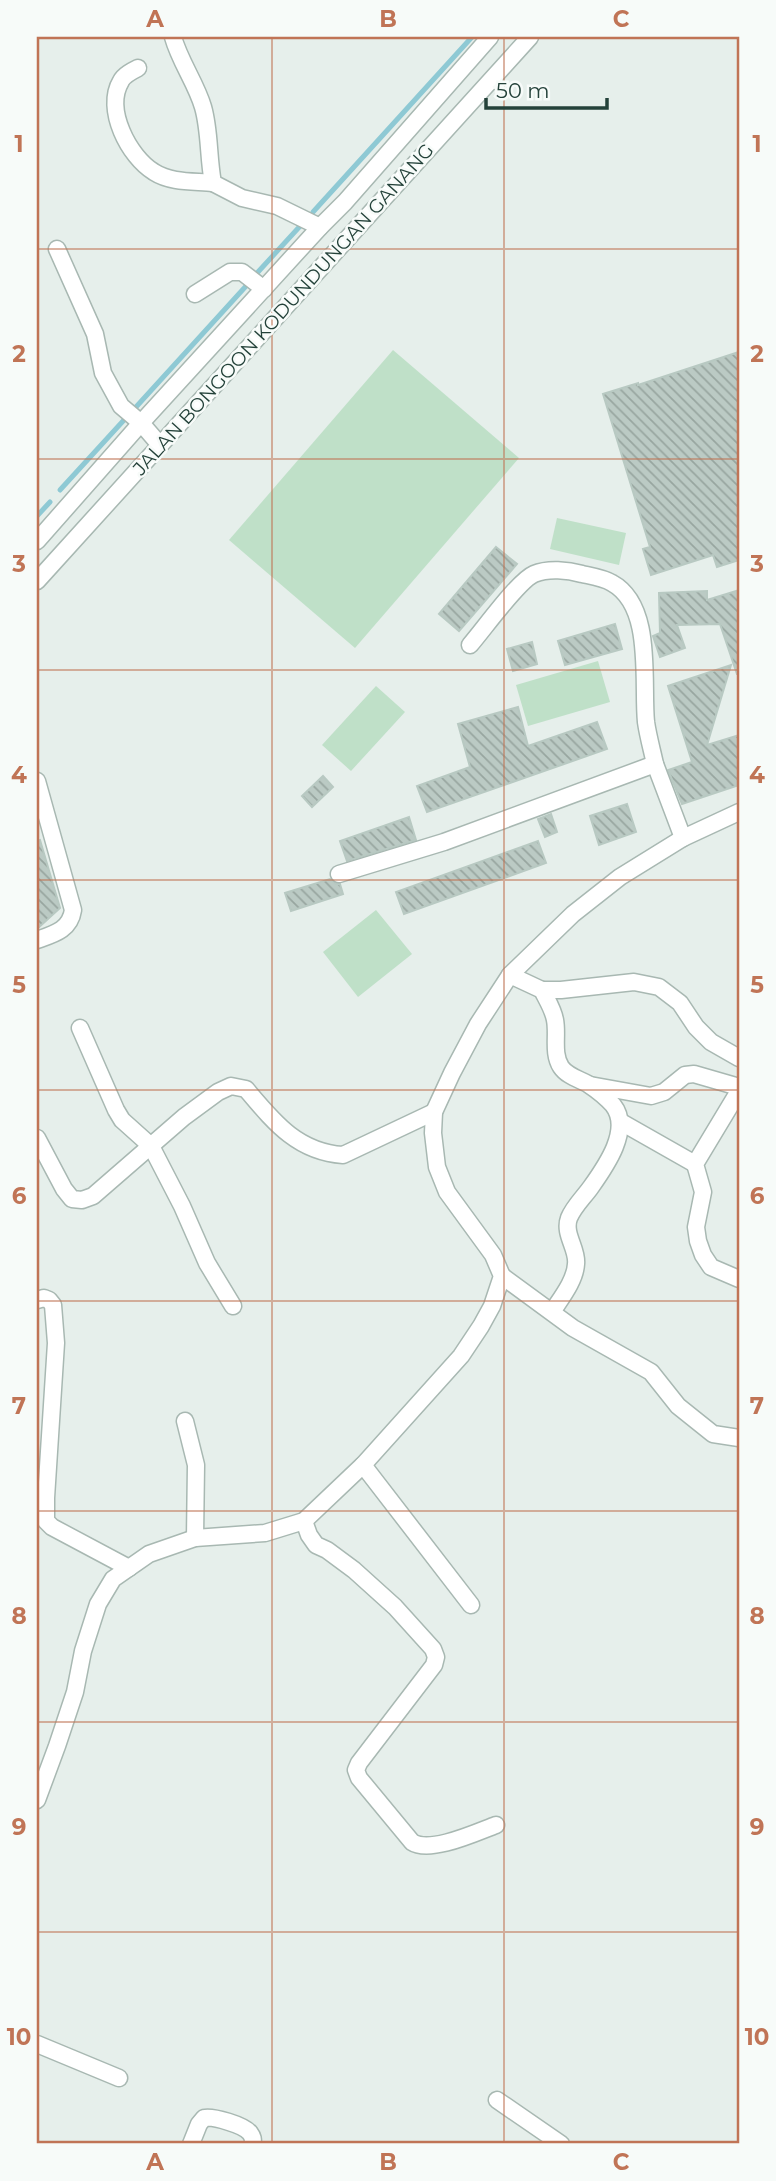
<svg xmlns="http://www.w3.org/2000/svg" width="776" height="2181" viewBox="0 0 776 2181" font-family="Montserrat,sans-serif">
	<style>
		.green { fill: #bfe0c8 }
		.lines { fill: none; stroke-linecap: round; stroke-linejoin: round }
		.stream { stroke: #8ec9d4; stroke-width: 5 }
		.building { fill: url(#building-back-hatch); stroke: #b8c9c2; stroke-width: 2 }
		.minor-casing { stroke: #a8b8b2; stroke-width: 19 }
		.minor { stroke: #fff; stroke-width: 16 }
		.grid { fill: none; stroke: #c07456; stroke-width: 2; stroke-opacity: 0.55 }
		.labels { text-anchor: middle; stroke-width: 5; stroke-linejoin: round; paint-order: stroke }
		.street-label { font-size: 19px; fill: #24423a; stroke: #f7fbf9 }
		.neatline { fill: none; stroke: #c07456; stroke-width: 2.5 }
		.grid-label { font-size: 23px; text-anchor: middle; font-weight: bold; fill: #c07456 }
	</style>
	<defs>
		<pattern id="building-back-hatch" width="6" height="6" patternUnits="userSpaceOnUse" patternTransform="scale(1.75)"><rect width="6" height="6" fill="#bbcac4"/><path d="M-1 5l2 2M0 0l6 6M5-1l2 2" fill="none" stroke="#98a6a0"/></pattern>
	</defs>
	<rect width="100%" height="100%" fill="#e6efeb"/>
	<g class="green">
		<polygon points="393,350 519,458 355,648 229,540"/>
		<polygon points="557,518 626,533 619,565 550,549"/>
		<polygon points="598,661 610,702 528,726 516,685"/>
		<polygon points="376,686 405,712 351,771 322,745"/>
		<polygon points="376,910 412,954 358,997 323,952"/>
	</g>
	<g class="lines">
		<g class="stream">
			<polyline points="313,212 472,37"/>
			<polyline points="258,272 302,224"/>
			<polyline points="136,407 247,285"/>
			<polyline points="60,490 124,420"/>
			<polyline points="37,516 50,502"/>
		</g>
	</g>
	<g class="building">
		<polygon points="739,352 739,560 717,567 713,555 651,575 643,549 650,547 603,394 638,383 638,385"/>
		<polygon points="496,547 517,564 459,631 439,614"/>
		<polygon points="739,590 739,674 737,674 720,624 677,625 685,648 660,657 653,636 660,633 659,593 707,591 707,600"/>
		<polygon points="615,624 622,649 565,665 558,641"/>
		<polygon points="532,642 537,664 513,671 507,649"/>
		<polygon points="731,665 707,745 739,735 739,785 682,804 668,770 692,762 668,686"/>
		<polygon points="518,707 528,746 597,722 607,749 427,812 417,786 470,767 458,724"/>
		<polygon points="323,776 333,787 312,807 302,796"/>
		<polygon points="627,804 636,832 599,845 590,816"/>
		<polygon points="551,814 557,832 545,837 538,819"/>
		<polygon points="409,817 416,840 347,861 340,841"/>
		<polygon points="40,840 60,908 37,929 37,841"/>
		<polygon points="538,841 546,863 404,914 396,892"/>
		<polygon points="330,879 336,884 340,884 343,894 291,911 285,893"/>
	</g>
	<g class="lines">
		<g class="minor-casing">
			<g id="minor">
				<path d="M173,37C180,62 196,83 203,107C210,131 208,157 213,183L242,198L277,206L320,227"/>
				<path d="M138,68C132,71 124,75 121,81C104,109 129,157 154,172C171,183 194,181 213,183"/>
				<polyline points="57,249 95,334 103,373 121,406 141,423 160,445"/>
				<polyline points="195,294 230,272 242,272 264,289"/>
				<polyline points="37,541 141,423 320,227 345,202 490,37"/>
				<polyline points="37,581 530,37"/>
				<path d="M470,645C484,629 518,581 534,574C548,568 568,570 582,574C591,576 604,578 612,583C654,606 642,682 646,722C648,736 652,750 655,764"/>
				<path d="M37,781L73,910C70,930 54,934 37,940"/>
				<polyline points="339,874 444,842 655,764 683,838"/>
				<path d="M510,975L542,990C547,1000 553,1009 555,1020C558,1035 552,1053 561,1067C567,1076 579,1079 588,1084C597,1090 606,1097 613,1105C632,1129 606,1166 591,1187C584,1197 574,1206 569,1218C563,1234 578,1249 576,1264C575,1281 561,1298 552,1312"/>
				<polyline points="542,990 561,990 634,982 659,987 680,1003 696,1027 711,1042 739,1058"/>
				<polyline points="80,1028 116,1110 122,1120 151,1146 182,1206 207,1263 233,1306"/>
				<polyline points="590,1085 651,1096 664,1092 685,1075 694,1074 739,1087"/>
				<polyline points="739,1091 695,1164 703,1192 696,1227 698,1241 703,1255 711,1267 739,1279"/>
				<polyline points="621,1122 695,1164"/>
				<path d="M37,1138L64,1189L72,1199L82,1200L93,1196L184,1117L218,1092L231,1086L246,1089C273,1121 297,1152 343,1155L434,1112"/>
				<polyline points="502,1276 573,1328 651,1372 678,1406 713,1434 739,1438"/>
				<polyline points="37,1300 44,1298 49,1300 53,1305 56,1343 46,1498 46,1521 52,1527 129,1568"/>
				<polyline points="185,1421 196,1465 195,1538"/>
				<polyline points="363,1465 471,1605"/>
				<path d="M304,1521L309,1535L316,1545L327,1550L354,1570L395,1607L433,1649L436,1657L434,1665L359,1763L356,1770L359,1778L412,1842C430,1854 477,1832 496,1825"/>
				<polyline points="37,1800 57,1746 75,1692 83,1651 98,1604 113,1579 149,1554 195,1538 265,1533 304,1521 363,1465 461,1356 481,1326 492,1306 502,1276 493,1255 447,1192 437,1167 433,1133 434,1112 452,1073 478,1024 510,975 573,914 620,877 683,838 739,812"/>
				<polyline points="37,2044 119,2078"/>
				<polyline points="497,2100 561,2144"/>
				<path d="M191,2144L199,2124L204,2118C213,2116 244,2125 250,2133C253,2137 253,2139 253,2144"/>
			</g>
		</g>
		<use href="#minor" class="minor"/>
	</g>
	<path class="grid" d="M272,37V2144M504,37V2144M37,249H739M37,459H739M37,670H739M37,880H739M37,1090H739M37,1301H739M37,1511H739M37,1722H739M37,1932H739"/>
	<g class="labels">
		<g class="street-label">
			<text transform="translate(283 309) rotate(-48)" y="7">JALAN BONGOON KODUNDUNGAN GANANG</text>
		</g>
	</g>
	<rect width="776" height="2181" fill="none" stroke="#f7fbf9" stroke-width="77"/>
	<path d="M486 98v10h121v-10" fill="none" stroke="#24423a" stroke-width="3.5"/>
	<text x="496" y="98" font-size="21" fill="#24423a" stroke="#f7fbf9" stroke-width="5" paint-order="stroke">50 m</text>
	<rect x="38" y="38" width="700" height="2104" class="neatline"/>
	<g class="grid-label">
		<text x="155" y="27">A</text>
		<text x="388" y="27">B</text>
		<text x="621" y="27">C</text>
		<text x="19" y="152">1</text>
		<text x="757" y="152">1</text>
		<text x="19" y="362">2</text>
		<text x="757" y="362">2</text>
		<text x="19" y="572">3</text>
		<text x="757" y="572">3</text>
		<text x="19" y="783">4</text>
		<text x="757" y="783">4</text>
		<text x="19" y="993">5</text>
		<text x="757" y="993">5</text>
		<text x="19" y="1204">6</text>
		<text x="757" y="1204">6</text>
		<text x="19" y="1414">7</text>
		<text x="757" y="1414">7</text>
		<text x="19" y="1624">8</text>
		<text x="757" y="1624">8</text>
		<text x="19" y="1835">9</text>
		<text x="757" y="1835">9</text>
		<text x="19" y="2045">10</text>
		<text x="757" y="2045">10</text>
		<text x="155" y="2170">A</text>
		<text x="388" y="2170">B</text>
		<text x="621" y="2170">C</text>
	</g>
</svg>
